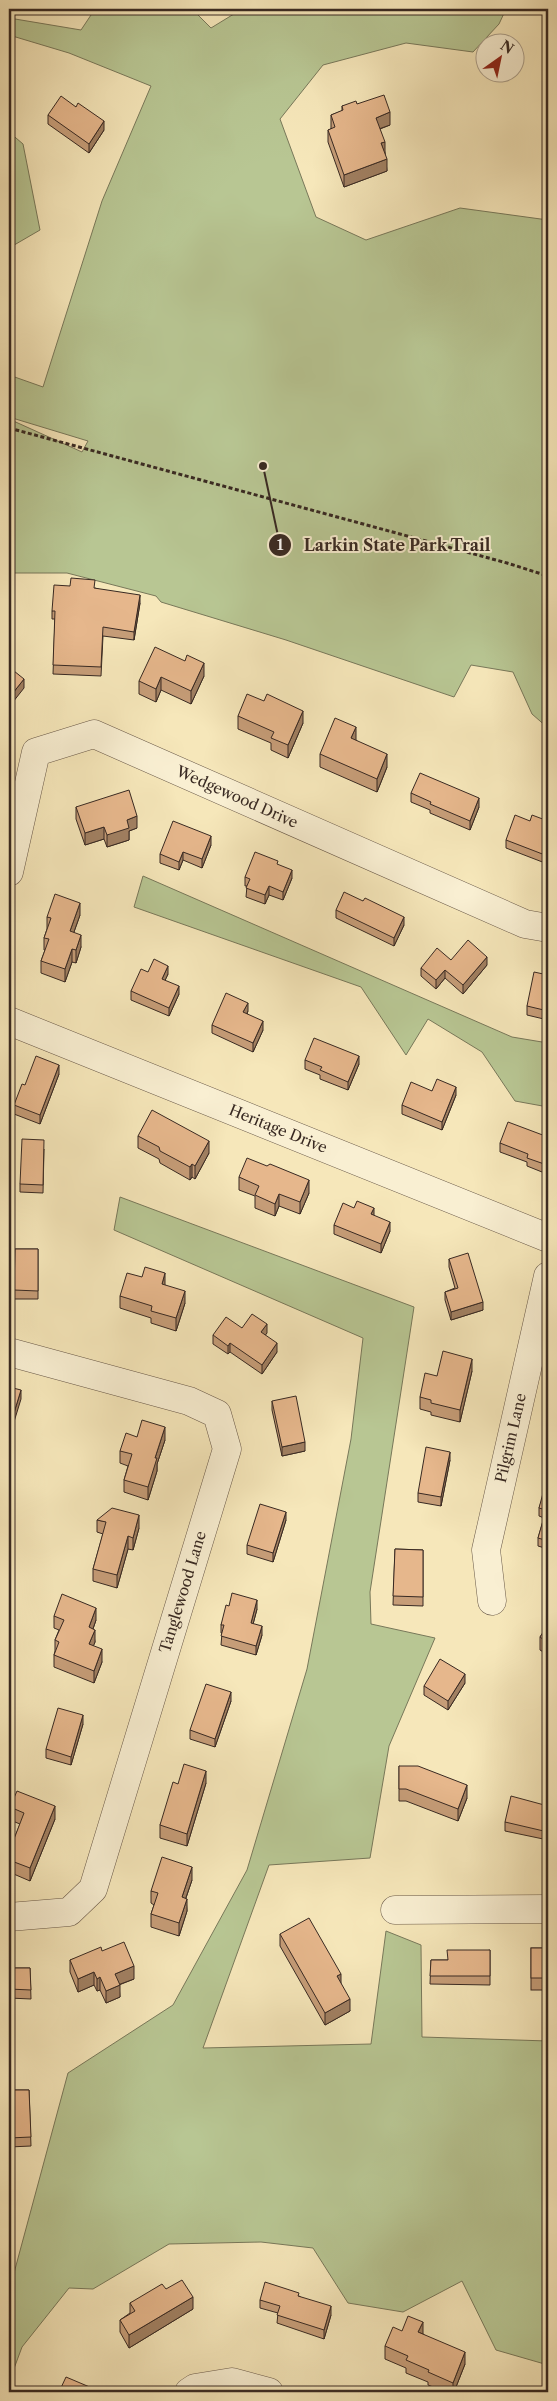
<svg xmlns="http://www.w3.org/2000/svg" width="557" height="2401" viewBox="0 0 557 2401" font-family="'Libre Caslon Text',serif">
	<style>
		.green { fill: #b8c693; stroke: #78785a }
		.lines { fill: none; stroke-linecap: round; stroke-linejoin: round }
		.minor-casing { stroke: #685848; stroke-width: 29 }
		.path { stroke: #382922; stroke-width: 3; stroke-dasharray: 4 2.5; stroke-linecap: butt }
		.minor { stroke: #f9efd2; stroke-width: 28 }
		.wall { fill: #c69d78; stroke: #382922 }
		.shaded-wall { fill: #a18062; stroke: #382922 }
		.building { fill: #e6b78c; stroke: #382922 }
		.labels { text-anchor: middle; stroke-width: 4; stroke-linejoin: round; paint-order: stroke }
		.street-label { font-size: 15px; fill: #382922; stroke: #f9efd2 }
		.leader { fill: none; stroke: #382922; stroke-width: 2 }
		.callout-dot { fill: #382922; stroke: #f9efd2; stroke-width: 2 }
		.mark-label { font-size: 15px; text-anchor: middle; font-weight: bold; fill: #fff }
		.callout-label { font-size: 16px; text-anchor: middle; font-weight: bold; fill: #382922; stroke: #f9efd2; stroke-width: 4; stroke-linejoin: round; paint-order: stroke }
	</style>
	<rect width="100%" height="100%" fill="#f6e7ba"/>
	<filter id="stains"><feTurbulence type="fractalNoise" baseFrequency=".004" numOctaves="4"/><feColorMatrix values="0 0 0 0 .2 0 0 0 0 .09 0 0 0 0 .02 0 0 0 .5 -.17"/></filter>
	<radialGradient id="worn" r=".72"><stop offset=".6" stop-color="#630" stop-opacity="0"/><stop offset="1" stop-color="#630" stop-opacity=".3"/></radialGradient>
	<g class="green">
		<polygon points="95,9 192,9 211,28 242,9 506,9 499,24 473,52 406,43 323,65 280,119 316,217 366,240 460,208 548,220 548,728 532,714 513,672 471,665 454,697 286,640 161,602 156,596 67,573 9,573 9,419 82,452 88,441 9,417 9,375 43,387 102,201 151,86 69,53 9,35 9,18 81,30"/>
		<polygon points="9,132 23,144 40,230 9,248"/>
		<polygon points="143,876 512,1037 548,1043 548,1107 515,1101 482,1052 428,1019 406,1055 361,987 134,907"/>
		<polygon points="120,1197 414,1307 370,1592 371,1624 435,1638 389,1746 370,1858 269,1865 203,2048 371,2044 386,1931 421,1945 422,2037 548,2041 548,2365 496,2350 462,2281 403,2312 348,2303 313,2248 261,2242 169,2244 93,2289 69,2288 22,2347 9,2382 9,2281 14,2273 68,2073 173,2005 247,1870 307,1669 351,1439 363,1338 114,1230"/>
	</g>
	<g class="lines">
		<g class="minor-casing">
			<g id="minor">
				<polyline points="9,872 36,752 94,734 525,924 548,928"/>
				<polyline points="9,1021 548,1238"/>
				<polyline points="9,1352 189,1401 217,1414 227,1449 93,1889 69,1912 9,1917"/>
				<polyline points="492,1601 486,1550 548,1276"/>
				<polyline points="395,1910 548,1909"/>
				<polyline points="189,2392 195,2388 232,2382 269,2392"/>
			</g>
		</g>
		<polyline class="path" points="9,428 507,563 548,576"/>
		<use href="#minor" class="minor"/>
	</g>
	<g class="wall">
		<polygon points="357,104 390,125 380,129 385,153 387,171 344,187 328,142 328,130 331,129 331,115 342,111 342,106"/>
		<polygon points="76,107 104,130 89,153 48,124 48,115"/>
		<polygon points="95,588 140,603 134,640 103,636 101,676 53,674 55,619 52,619 52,611"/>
		<polygon points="185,661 204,676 191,704 161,690 156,702 139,694 139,681"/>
		<polygon points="264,701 303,723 288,758 271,750 271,743 238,729 238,716"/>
		<polygon points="356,740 387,767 377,792 320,767 320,754"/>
		<polygon points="411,793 479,807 470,830 430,813 430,810 411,802"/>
		<polygon points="76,807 137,828 129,831 129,840 107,847 104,839 85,845 76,819"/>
		<polygon points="530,821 548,821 545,863 506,848 506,840"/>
		<polygon points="211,845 202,868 183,860 179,870 160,863 160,854"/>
		<polygon points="278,865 292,878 283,900 269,895 265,904 246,897 247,886 245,886 245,877"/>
		<polygon points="363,901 404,925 394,946 336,918 336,910"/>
		<polygon points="80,915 74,932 81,947 76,963 72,962 65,982 41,973 41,961 45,950 44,950 44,938 47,929 47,917"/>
		<polygon points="487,965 463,994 445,978 436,989 421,976 421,968"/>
		<polygon points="148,972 168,974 165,980 179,994 169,1016 131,1000 131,991"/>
		<polygon points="548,975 548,1020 527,1015 527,1006"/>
		<polygon points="248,1011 247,1013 263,1030 253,1052 212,1033 212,1025"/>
		<polygon points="305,1060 359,1064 348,1090 320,1079 320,1075 305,1069"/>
		<polygon points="59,1074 40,1124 14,1114 14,1105 25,1085"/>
		<polygon points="432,1091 456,1095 442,1130 402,1114 402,1105"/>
		<polygon points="138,1136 209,1153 195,1179 192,1177 190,1180 160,1163 159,1159 138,1148"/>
		<polygon points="548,1137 548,1171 547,1174 527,1166 527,1162 500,1152 500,1143"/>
		<polygon points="44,1149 43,1193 20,1192 20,1184"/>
		<polygon points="239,1177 309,1193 300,1214 279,1206 275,1216 255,1208 255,1196 239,1190"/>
		<polygon points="374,1216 390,1231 381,1253 334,1234 334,1225"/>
		<polygon points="15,1249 38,1249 38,1299 14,1299"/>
		<polygon points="449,1259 483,1310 451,1320 445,1300 445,1292 455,1288 449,1267"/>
		<polygon points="165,1285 185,1303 176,1331 151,1323 151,1318 120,1308 120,1296"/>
		<polygon points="242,1328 267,1333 265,1335 277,1352 262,1374 230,1352 228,1354 213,1344 213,1335"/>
		<polygon points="472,1371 460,1422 431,1415 431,1412 420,1409 420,1397 437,1376"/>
		<polygon points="272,1401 305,1451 282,1456 272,1410"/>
		<polygon points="137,1437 165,1440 157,1464 157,1471 148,1500 124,1492 124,1480 128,1466 120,1463 120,1451"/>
		<polygon points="450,1460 441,1506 418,1502 418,1493"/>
		<polygon points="548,1483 548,1549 538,1546 538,1538 544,1518 539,1516 539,1508"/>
		<polygon points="97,1520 139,1528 133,1550 128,1549 117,1588 93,1581 93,1569 103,1534 97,1532"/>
		<polygon points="286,1520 273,1562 247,1554 247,1545"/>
		<polygon points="395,1549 423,1550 423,1606 393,1605"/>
		<polygon points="229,1606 257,1609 253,1624 262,1635 256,1655 221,1645 222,1633 221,1633 221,1625"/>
		<polygon points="54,1616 96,1620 93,1629 95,1642 93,1646 102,1662 94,1683 54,1667 54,1655 55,1651 55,1640 59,1630 54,1628"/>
		<polygon points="548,1625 548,1655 540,1650 540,1637"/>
		<polygon points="465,1683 448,1710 424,1695 424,1686"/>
		<polygon points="231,1701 215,1747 190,1739 190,1730"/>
		<polygon points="83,1724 71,1765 46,1758 46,1749"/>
		<polygon points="399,1766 467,1798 458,1821 406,1801 399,1801"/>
		<polygon points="206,1783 187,1846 160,1838 160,1825 178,1784"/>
		<polygon points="548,1806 548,1840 505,1831 505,1822"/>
		<polygon points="10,1807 55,1819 30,1881 9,1872 9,1852 20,1824 10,1820"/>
		<polygon points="192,1880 186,1898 187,1911 179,1936 151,1927 151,1914 154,1905 151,1903 151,1891"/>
		<polygon points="280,1934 341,1984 350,2011 325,2025 280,1946"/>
		<rect x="531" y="1948" width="17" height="42"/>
		<polygon points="490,1950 490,1985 430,1984 431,1960 447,1960"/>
		<polygon points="102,1951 134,1979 119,1985 120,1997 106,2003 100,1990 97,1991 94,1985 78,1992 70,1972 70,1960"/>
		<polygon points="9,1968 30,1968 31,1999 9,1998"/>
		<polygon points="9,2090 29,2090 31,2146 9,2147"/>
		<polygon points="166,2289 193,2309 129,2348 120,2332 120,2320 130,2313 130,2303"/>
		<polygon points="299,2296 331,2315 324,2339 277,2323 278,2313 260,2308 260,2300"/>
		<polygon points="402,2331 423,2334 465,2364 454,2392 446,2392 428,2385 428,2382 406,2373 406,2368 385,2359 385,2346"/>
	</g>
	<g class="shaded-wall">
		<polygon points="390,112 390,125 376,130 376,118"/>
		<polygon points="104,121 104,130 89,153 89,144"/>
		<polygon points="385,142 385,155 381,143"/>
		<polygon points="387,159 387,171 344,187 344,175"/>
		<polygon points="140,595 140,603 134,640 134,632"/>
		<polygon points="204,663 204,676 191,704 191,691"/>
		<polygon points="161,677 161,690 156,702 156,689"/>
		<polygon points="24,679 24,688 9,707 9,698"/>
		<polygon points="303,711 303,723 288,758 288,745"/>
		<polygon points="356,727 356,740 351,751 351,738"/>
		<polygon points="387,754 387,767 377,792 377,779"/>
		<polygon points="479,798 479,807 470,830 470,821"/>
		<polygon points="137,816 137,828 129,831 129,840 107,847 107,835 127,820"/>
		<polygon points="104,827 104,839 85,845 85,833"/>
		<polygon points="211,836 211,845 202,868 202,859"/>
		<polygon points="548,847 548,856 545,863 545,855"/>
		<polygon points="183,852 183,860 179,870 179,862"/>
		<polygon points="292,870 292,878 283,900 283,892"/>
		<polygon points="269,886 269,895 265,904 265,895"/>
		<polygon points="80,903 80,915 70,943 70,931"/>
		<polygon points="404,917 404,925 394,946 394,938"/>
		<polygon points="81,935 81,947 76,963 76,950"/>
		<polygon points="72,949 72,962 65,982 65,969"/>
		<polygon points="487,957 487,965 463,994 463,985"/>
		<polygon points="168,966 168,974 162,987 162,979"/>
		<polygon points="445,970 445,978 436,989 436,980"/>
		<polygon points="179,986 179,994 169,1016 169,1008"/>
		<polygon points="248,1003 248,1011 243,1021 243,1012"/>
		<polygon points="263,1021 263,1030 253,1052 253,1043"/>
		<polygon points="359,1056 359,1064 348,1090 348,1082"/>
		<polygon points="59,1065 59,1074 40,1124 40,1115"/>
		<polygon points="456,1087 456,1095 442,1130 442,1122"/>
		<polygon points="209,1141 209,1153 195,1179 195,1166"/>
		<polygon points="192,1164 192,1177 190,1180 190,1167"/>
		<polygon points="309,1180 309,1193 300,1214 300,1202"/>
		<polygon points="279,1194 279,1206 275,1216 275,1204"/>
		<polygon points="374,1208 374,1216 371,1214"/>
		<polygon points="390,1222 390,1231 381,1253 381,1244"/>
		<polygon points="165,1273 165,1286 162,1284"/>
		<polygon points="185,1291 185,1303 176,1331 176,1318"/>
		<polygon points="483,1302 483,1310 451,1320 451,1312"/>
		<polygon points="267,1324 267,1333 261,1341 261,1332"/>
		<polygon points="230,1343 230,1352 228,1354 228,1346"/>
		<polygon points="277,1343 277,1352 262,1374 262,1365"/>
		<polygon points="472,1359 472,1371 460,1422 460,1410"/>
		<polygon points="21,1390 21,1399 9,1438 9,1429"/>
		<polygon points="165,1427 165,1440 157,1464 157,1471 148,1500 148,1487 155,1458"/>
		<polygon points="305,1442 305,1451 282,1456 282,1447"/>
		<polygon points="450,1452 450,1460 441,1506 441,1497"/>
		<polygon points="286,1512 286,1520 273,1562 273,1553"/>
		<polygon points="139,1515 139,1528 133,1550 133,1538"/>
		<polygon points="128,1536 128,1549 117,1588 117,1575"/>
		<polygon points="257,1600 257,1609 251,1632 251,1623"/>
		<polygon points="96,1608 96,1620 89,1640 89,1627"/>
		<polygon points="262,1626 262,1635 256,1655 256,1646"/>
		<polygon points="95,1630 95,1642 89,1657 89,1644"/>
		<polygon points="102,1649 102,1662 94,1683 94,1671"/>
		<polygon points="465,1674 465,1683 448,1710 448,1701"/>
		<polygon points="231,1692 231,1701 215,1747 215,1739"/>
		<polygon points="83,1715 83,1724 71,1765 71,1757"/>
		<polygon points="206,1771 206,1783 187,1846 187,1834"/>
		<polygon points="467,1785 467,1798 458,1821 458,1809"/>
		<polygon points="55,1806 55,1819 30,1881 30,1868"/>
		<polygon points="192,1867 192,1880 182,1909 182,1897"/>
		<polygon points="187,1899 187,1911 179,1936 179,1923"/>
		<polygon points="134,1966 134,1979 115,1986 115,1974"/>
		<polygon points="94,1972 94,1985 78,1992 78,1979"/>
		<polygon points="341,1974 341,1987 337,1976"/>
		<polygon points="100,1977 100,1990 97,1991 97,1979"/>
		<polygon points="120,1985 120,1997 106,2003 106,1991"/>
		<polygon points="350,1999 350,2011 325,2025 325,2013"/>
		<polygon points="193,2297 193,2309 129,2348 129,2335"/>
		<polygon points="331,2306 331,2315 324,2339 324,2330"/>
		<polygon points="423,2322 423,2334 418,2332"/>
		<polygon points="465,2352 465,2364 454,2392 453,2392 453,2383"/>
	</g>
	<g class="building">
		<polygon points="384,95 390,112 376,118 385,142 381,143 387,159 344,175 328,130 335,127 331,115 343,110 342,106 356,101 357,104"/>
		<polygon points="61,96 76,107 78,103 104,121 89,144 48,115"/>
		<polygon points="71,578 95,580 94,588 140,595 134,632 103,627 101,667 53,665 55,611 52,611 54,585 70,586"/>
		<polygon points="155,647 185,661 187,655 204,663 191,691 161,677 156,689 139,681"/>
		<polygon points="9,667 24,679 9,698"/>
		<polygon points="247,694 264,701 267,694 303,711 288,745 271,738 274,732 238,716"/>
		<polygon points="335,718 356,727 351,738 387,754 377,779 320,754"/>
		<polygon points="420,773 479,798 470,821 430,804 431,802 411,793"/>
		<polygon points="129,790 137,816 127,820 129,828 107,835 104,827 85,833 76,807"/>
		<polygon points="515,815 530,821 532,815 548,821 548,847 545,855 506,840"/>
		<polygon points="173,821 211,836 202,859 183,852 179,862 160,854"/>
		<polygon points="255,852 278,861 277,864 292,870 283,892 269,886 265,895 246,888 250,879 245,877"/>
		<polygon points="344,892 363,901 365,898 404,917 394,938 336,910"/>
		<polygon points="55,894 80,903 70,931 81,935 76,950 72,949 65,969 41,961 49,939 44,938 51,918 47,917"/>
		<polygon points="468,940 487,957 463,985 445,970 436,980 421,968 437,948 451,960"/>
		<polygon points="154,959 168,966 162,979 179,986 169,1008 131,991 141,969 148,972"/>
		<polygon points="534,972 548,975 548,1011 527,1006"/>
		<polygon points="226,993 248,1003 243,1012 263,1021 253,1043 212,1025"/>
		<polygon points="314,1038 359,1056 348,1082 320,1070 322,1067 305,1060"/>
		<polygon points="36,1056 59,1065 40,1115 14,1105 22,1084 25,1085"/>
		<polygon points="437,1079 456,1087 442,1122 402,1105 411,1082 432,1091"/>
		<polygon points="152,1110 209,1141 195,1166 192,1164 190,1167 160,1151 159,1147 138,1136"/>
		<polygon points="508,1122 548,1137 548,1163 547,1165 527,1158 528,1154 500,1143"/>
		<polygon points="22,1139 44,1140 43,1185 20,1184"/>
		<polygon points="247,1158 267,1166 270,1164 309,1180 300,1202 279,1194 275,1204 255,1195 259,1186 239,1177"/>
		<polygon points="357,1201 374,1208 371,1214 390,1222 381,1244 334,1225 343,1203 354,1208"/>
		<polygon points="15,1249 38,1249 38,1291 14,1290"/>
		<polygon points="468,1253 483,1302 451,1312 445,1292 458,1288 449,1259"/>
		<polygon points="145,1267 165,1273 162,1284 185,1291 176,1318 151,1311 152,1306 120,1296 127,1273 142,1277"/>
		<polygon points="252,1314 267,1324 261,1332 277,1343 262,1365 230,1343 228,1346 213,1335 226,1317 242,1328"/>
		<polygon points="443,1351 472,1359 460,1410 431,1403 431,1400 420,1397 425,1373 437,1376"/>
		<polygon points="9,1387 21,1390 9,1429"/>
		<polygon points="296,1396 305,1442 282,1447 272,1401"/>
		<polygon points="142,1420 165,1427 155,1458 157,1458 148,1487 124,1480 132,1454 120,1451 126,1433 137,1437"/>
		<polygon points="426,1447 450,1452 441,1497 418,1493"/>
		<polygon points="546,1482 548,1483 548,1541 538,1538 546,1510 539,1508"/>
		<polygon points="260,1504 286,1512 273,1553 247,1545"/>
		<polygon points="112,1508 139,1515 133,1538 128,1536 117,1575 93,1569 106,1522 97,1520"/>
		<polygon points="395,1549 423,1550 423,1597 393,1596"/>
		<polygon points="232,1593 257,1600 251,1623 262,1626 256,1646 221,1636 224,1625 221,1625 226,1605 229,1606"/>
		<polygon points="62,1594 96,1608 89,1627 95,1630 89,1644 102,1649 94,1671 54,1655 59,1642 55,1640 64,1620 54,1616"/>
		<polygon points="548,1625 548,1643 540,1637"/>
		<polygon points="440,1659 465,1674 448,1701 424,1686"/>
		<polygon points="206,1684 231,1692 215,1739 190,1730"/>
		<polygon points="58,1708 83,1715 71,1757 46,1749"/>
		<polygon points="184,1764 206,1771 187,1834 160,1825 173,1782 178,1784"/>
		<polygon points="399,1766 418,1766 467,1785 458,1809 406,1789 399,1789"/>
		<polygon points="17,1791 55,1806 30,1868 9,1860 9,1852 24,1813 10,1807"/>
		<polygon points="511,1796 548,1806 548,1832 505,1822"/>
		<polygon points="162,1857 192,1867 182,1897 187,1899 179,1923 151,1914 158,1893 151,1891"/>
		<polygon points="309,1918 341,1974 337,1976 350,1999 325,2013 280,1934"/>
		<polygon points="124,1942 134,1966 115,1974 120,1985 106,1991 100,1977 97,1979 94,1972 78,1979 70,1960 101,1947 102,1951"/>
		<rect x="531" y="1948" width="17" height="30"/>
		<polygon points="447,1950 490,1950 490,1976 430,1976 431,1960 448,1960"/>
		<polygon points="9,1968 30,1968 31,1990 9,1989"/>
		<polygon points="9,2090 29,2090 31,2137 9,2138"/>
		<polygon points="182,2280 193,2297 129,2335 120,2320 135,2311 130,2303 162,2284 166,2289"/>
		<polygon points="265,2282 299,2293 298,2296 331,2306 324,2330 277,2315 280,2306 260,2300"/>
		<polygon points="408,2316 423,2322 418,2332 465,2352 453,2383 428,2372 429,2370 406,2360 408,2356 385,2346 393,2327 402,2331"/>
		<polygon points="66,2377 92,2388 90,2392 59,2392"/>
	</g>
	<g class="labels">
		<g class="street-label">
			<text transform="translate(237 797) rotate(24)" y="5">Wedgewood Drive</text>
			<text transform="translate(278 1129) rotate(22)" y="5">Heritage Drive</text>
			<text transform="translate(511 1438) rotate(-77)" y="5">Pilgrim Lane</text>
			<text transform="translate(183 1592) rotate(-73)" y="5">Tanglewood Lane</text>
		</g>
	</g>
	<path class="leader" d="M263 466L280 545"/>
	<g class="callout-dot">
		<circle cx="263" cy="466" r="5"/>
		<circle cx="280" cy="545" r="12"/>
	</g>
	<g class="mark-label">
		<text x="280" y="550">1</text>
	</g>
	<g class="callout-label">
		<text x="397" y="551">Larkin State Park Trail</text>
	</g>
	<rect width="557" height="2401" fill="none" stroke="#f6e7ba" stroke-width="30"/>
	<rect x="10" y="10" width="537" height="2381" fill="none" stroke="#382922" stroke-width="2.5"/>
	<rect x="15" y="15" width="527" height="2371" fill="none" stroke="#382922"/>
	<g transform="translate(500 58) rotate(33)"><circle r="24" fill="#f9efd2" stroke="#aca08c"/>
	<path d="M0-4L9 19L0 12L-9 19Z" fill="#8f2418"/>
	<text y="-8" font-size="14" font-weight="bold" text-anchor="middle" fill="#382922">N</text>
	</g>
	<rect width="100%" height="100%" filter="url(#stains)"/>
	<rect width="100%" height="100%" fill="url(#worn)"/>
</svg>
